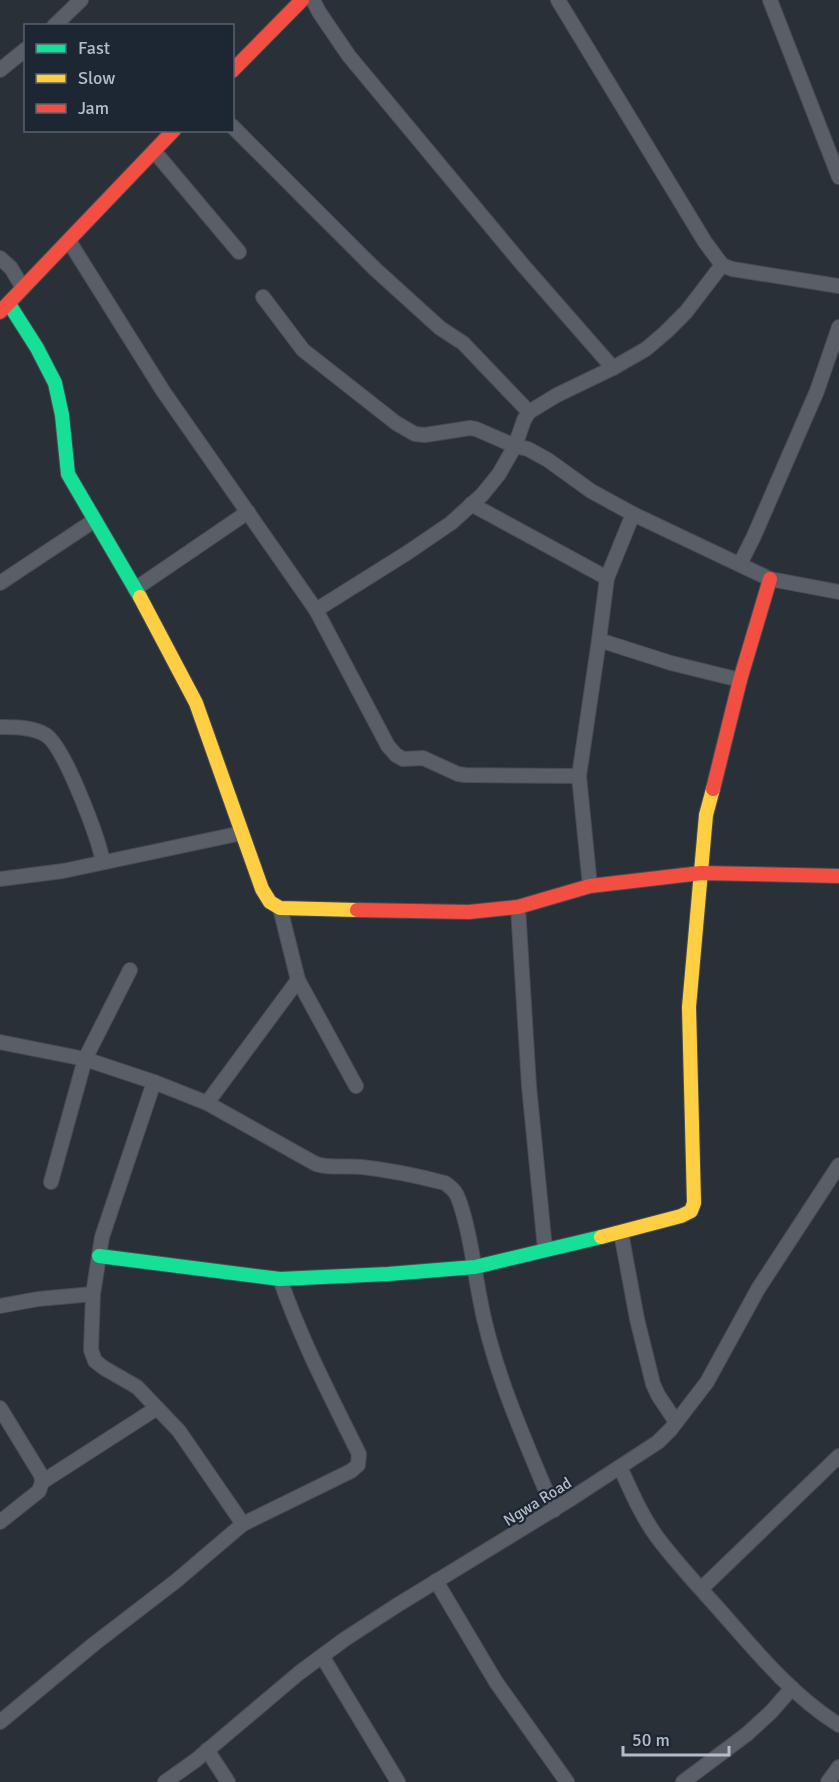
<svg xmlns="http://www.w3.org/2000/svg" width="839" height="1782" viewBox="0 0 839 1782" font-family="Signika,sans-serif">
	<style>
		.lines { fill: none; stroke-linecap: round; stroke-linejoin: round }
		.street-casing { stroke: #484c53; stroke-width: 16 }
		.fast-casing { stroke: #484c53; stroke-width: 16 }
		.slow-casing { stroke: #484c53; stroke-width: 16 }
		.jam-casing { stroke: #484c53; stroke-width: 16 }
		.street { stroke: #5a5e66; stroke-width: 14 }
		.fast { stroke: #16e098; stroke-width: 14 }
		.slow { stroke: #ffcf43; stroke-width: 14 }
		.jam { stroke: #f24e42; stroke-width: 14 }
		.labels { text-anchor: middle; stroke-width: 4.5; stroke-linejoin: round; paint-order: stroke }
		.street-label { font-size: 16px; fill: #b4bcc9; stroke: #1d2633 }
	</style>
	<rect width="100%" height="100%" fill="#2a3038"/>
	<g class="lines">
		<g class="street-casing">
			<g id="street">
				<polyline points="313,0 319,12 349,56 522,264 613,368"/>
				<polyline points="558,0 705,242 722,265 732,269 839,286"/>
				<polyline points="770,0 839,177"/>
				<polyline points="54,26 81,0"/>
				<polyline points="0,70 26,49"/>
				<polyline points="232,126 375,269 440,328 463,343 529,412"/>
				<polyline points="154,151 239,252"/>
				<polyline points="69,241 163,391 316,610 388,746 396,755 403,759 423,758 458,774 465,775 579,776"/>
				<polyline points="0,258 11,268 23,288"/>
				<polyline points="263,297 303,350 396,423 415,434 425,435 470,428 476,429 515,446 528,449 548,460 591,491 633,514 770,579 839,592"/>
				<polyline points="471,504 607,578"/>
				<polyline points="740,564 754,536 817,391 839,327"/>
				<polyline points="0,583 95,520"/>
				<polyline points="135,589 248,512"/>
				<polyline points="316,610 407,553 451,523 482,495 499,474 515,446 524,420 529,412 557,395 613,368 646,349 666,332 686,312 722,265"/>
				<polyline points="599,640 671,663 740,680"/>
				<path d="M0,727C15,727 33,727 46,735C65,748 98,837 103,862"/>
				<polyline points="0,879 63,871 242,833"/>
				<polyline points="590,886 579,776 599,640 607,578 633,514"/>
				<polyline points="518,907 529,1086 545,1249"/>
				<polyline points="280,908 298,980 356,1086"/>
				<path d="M0,1042L85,1059L154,1082L207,1103L316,1164C332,1169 346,1165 362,1167C390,1170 418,1176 445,1183C449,1186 452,1188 455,1192C459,1198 461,1206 463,1213C471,1240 474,1267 479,1294C492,1369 525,1440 554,1510"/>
				<polyline points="154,1082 102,1237 93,1294 91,1350 95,1361 104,1368 137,1387 179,1431 243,1524"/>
				<polyline points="207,1103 298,980"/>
				<polyline points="51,1182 85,1059 130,970"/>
				<polyline points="617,1233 622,1238 637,1319 653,1384 658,1395 676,1422"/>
				<polyline points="0,1306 38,1299 93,1294"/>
				<polyline points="0,1408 41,1475 42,1482 39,1491 0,1522"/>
				<path d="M620,1467C631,1491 641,1515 657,1537C675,1561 696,1584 717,1607C754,1649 791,1695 839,1725"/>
				<polyline points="42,1482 157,1408"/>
				<polyline points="436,1581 496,1682 567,1782"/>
				<polyline points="701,1589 839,1456"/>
				<polyline points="322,1656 398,1782"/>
				<path d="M0,1722L94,1644L176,1581L243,1524L351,1471L358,1465L359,1454C331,1397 301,1340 280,1279"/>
				<polyline points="207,1750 228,1782"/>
				<polyline points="165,1782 196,1760 299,1673 345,1639 399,1604 569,1500 658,1442 671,1429 707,1382 758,1289 839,1165"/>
				<polyline points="683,1782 747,1734 771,1712 792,1688"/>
				<polyline points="828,1782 839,1767"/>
			</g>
		</g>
		<g class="fast-casing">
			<g id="fast">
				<polyline points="9,304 37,348 55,383 62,415 68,474 140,597"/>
				<polyline points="99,1256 280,1279 388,1274 475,1267 601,1237"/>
			</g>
		</g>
		<g class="slow-casing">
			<g id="slow">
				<polyline points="140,597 196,703 262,889 270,902 280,908 357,910"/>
				<polyline points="601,1237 681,1216 691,1211 694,1203 689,1007 706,815 713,789"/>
			</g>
		</g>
		<g class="jam-casing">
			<g id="jam">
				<polyline points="232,71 302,0"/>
				<polyline points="0,312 174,130"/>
				<polyline points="713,789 740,680 770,579"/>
				<polyline points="357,910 469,912 518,907 590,886 701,873 839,876"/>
			</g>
		</g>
		<use href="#street" class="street"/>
		<use href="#fast" class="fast"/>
		<use href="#slow" class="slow"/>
		<use href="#jam" class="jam"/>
	</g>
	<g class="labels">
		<g class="street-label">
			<text transform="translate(537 1501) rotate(-32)" y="6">Ngwa Road</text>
		</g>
	</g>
	<rect x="24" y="24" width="210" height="108" fill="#1d2633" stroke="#59626f" stroke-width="1.5"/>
	<rect x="36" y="44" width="30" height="9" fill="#16e098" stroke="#59626f" stroke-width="1.5"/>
	<text x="78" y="54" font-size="18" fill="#b4bcc9">Fast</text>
	<rect x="36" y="74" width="30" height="9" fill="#ffcf43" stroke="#59626f" stroke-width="1.5"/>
	<text x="78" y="84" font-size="18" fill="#b4bcc9">Slow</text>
	<rect x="36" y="104" width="30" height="9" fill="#f24e42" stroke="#59626f" stroke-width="1.5"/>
	<text x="78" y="114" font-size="18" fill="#b4bcc9">Jam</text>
	<path d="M623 1746v9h106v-9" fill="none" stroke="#b4bcc9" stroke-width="3"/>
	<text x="632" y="1746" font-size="18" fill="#b4bcc9" stroke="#1d2633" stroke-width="4.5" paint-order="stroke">50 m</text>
</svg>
